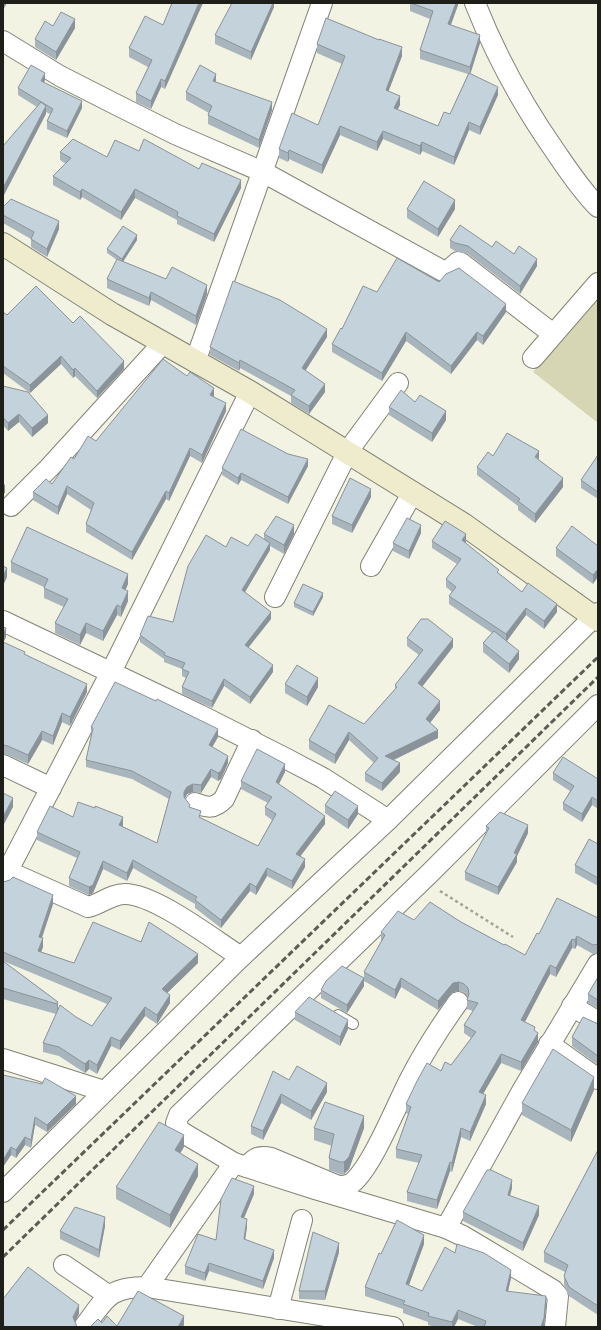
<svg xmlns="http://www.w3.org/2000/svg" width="601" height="1330" viewBox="0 0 601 1330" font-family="Commissioner,sans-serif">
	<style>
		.green { fill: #d7d6b4 }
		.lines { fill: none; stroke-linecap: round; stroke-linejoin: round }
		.lane-casing { stroke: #828275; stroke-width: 12 }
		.street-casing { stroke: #828275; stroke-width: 22 }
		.secondary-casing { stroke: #828275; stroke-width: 24 }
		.path { stroke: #a2a297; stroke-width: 2.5; stroke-dasharray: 3 3; stroke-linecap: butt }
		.lane { stroke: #fff; stroke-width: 10 }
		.street { stroke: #fff; stroke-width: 20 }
		.secondary { stroke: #eeeccc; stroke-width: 22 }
		.rail { stroke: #5d5d55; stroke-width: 3; stroke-dasharray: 6 3; stroke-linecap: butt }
		.wall { fill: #a9b5bc }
		.shaded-wall { fill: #899399 }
		.building { fill: #c4d2db; stroke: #899399 }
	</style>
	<rect width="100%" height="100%" fill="#f3f3e4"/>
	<polygon class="green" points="598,294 598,423 533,372"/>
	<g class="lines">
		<g class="lane-casing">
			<polyline id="lane" points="338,1015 353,1024"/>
		</g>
		<g class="street-casing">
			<g id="street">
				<path d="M475,3C496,56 522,104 555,151C568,170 581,190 598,207"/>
				<polyline points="3,41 60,76 117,105 175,134 263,172 443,271 449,270 458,262 461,263 553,334"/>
				<polyline points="533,358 598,283"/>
				<polyline points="195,362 322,3"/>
				<polyline points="11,506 49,468 163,343"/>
				<polyline points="371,566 413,492"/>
				<polyline points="275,597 348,451 398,383"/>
				<polyline points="3,621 200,715 285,758 323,778 388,820"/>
				<polyline points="598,705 429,874 179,1115 176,1123 180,1131 234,1163 315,1189 446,1228 522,1091 598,964"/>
				<polyline points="3,765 51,788"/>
				<path d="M195,803C208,808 214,809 224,799L252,740"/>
				<path d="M7,871L88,907C101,904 111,894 125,894C155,894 214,940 241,957"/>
				<polyline points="3,880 111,672 250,392"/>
				<polyline points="572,1006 598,1022"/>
				<polyline points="549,1044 598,1079"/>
				<polyline points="3,1059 104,1091"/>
				<path d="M247,1167C254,1158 259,1155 271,1158L338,1186C343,1186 347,1186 352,1183C372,1167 397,1104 410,1079C424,1052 440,1027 458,1002"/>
				<polyline points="3,1192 241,957 388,820 598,613"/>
				<polyline points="446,1228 463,1236 553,1290 558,1296 555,1327"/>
				<polyline points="64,1265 108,1295"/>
				<polyline points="147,1287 234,1163"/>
				<polyline points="278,1309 302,1220"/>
				<path d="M84,1327C106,1298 108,1287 147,1287L393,1327"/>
			</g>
		</g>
		<g class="secondary-casing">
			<polyline id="secondary" points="3,244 112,314 250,392 463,524 598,620"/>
		</g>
		<polyline class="path" points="440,891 513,937"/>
		<use href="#lane" class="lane"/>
		<use href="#street" class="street"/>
		<use href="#secondary" class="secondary"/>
		<g class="rail">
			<polyline points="3,1230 598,657"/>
			<polyline points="3,1257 598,677"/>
		</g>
	</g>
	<g class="wall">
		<polygon points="172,3 165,89 161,87 151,109 136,102 136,93 148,67 129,57 129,48 163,25"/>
		<polygon points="274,3 274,7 251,60 215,44 215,35"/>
		<polygon points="410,3 458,3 458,5 451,25 480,43 470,74 498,95 480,135 469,130 454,165 422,151 420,155 383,139 377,151 340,135 322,174 289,159 288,162 279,158 279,149 318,125 342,64 317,53 317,44 402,56 388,91 400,105 397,110 438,126 450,114 468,74 420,59 420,50 430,19 410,11"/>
		<polygon points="53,26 75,28 56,60 35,47 35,39"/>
		<polygon points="45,80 44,83 82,108 67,138 47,129 47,121 50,114 46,112 46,114 37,107 18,95 18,88"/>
		<polygon points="216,82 272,110 259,148 208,124 208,115 209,113 186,100 186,92"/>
		<polygon points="139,151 199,169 241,188 214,242 177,224 177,220 135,198 121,220 82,197 80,200 53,185 53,176 66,164 60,160 60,152 107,157"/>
		<polygon points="3,207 59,229 47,257 31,247 31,239 3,223"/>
		<polygon points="407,209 455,209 438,237 407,218"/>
		<polygon points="137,240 123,262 166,279 207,294 196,325 151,300 149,306 107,288 107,279 117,260 107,253 107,249"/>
		<polygon points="450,240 492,247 514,254 537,266 520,294 468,254 455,251 450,248"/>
		<polygon points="439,282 506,312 483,345 477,340 451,374 406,341 382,381 332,352 332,344 342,329 377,292"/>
		<polygon points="3,312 7,315 73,323 124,369 97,398 75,376 73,378 61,364 30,393 3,373"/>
		<polygon points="327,337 305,371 325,392 309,414 291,403 291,396 240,368 239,371 210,355 210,347"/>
		<polygon points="3,386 48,423 32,437 19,422 8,431 3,425"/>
		<polygon points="214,396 214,397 226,411 202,463 190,456 169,501 166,499 132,560 86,532 86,524 91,510 67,494 58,515 33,500 33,492 52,484 74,459 96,441"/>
		<polygon points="415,402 446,420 432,442 389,415 389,407"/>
		<polygon points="598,455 598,507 598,499 581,488 581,480"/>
		<polygon points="493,456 539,460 563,487 535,523 518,510 518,506 477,475 477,467"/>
		<polygon points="308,466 288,504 241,480 238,485 222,475 222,468"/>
		<polygon points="371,497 352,533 332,524 332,516"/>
		<polygon points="421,533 409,559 393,551 393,543"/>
		<polygon points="264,534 294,534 284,554 270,546 270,550 245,592 271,619 248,647 273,672 250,704 224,686 212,708 182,694 182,687 186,678 182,676 182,669 164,662 164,659 140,642 140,635 173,622 226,547 248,546 264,539"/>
		<polygon points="432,541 466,542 466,543 499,574 522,592 557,612 544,629 526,615 507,641 519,659 509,673 483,652 483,643 492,633 449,604 449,596 452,592 446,587 446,579 457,564 432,548"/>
		<polygon points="598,546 593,584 556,556 556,548"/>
		<polygon points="11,562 128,584 125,590 128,601 121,617 117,615 103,641 86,633 80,645 55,633 55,623 64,607 44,598 44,587 11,572"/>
		<polygon points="323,597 313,616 294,607 294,603"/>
		<polygon points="3,627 6,637 3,642 87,692 70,726 62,722 53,745 42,740 28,764 8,755 3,754"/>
		<polygon points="407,638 453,647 422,687 440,710 430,723 438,738 394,760 400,772 382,791 365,781 365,773 374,763 349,740 335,764 309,749 309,740 364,724 395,689 395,685 419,655 407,646"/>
		<polygon points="285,684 318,687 307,706 285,693"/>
		<polygon points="91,727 218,737 212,747 228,763 221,779 218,781 211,777 201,793 193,792 187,794 185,799 190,808 201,818 258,846 272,820 265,815 265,807 268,803 241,789 241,781 285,772 278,784 325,824 300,856 305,867 292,889 267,876 256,895 250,891 221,928 195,908 195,904 133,868 127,881 103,869 93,893 89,895 69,886 69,878 77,858 37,840 37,832 73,817 123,825 122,826 157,843 169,799 132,779 86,767 86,760 91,735"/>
		<polygon points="553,773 598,779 598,809 592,805 582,822 563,810 563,803 570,791 553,780"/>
		<polygon points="325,805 358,814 348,829 325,813"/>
		<polygon points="486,826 528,833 517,856 517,862 498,895 465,880 465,872 486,834"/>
		<polygon points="598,844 598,886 575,873 575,865"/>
		<polygon points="3,882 53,904 42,938 43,947 41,952 74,963 141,942 198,963 167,993 170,1003 157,1024 145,1016 120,1050 111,1046 97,1074 89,1069 85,1073 59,1056 43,1052 43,1043 56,1014 3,999 3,961 58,1002 58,1009 76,1017 92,1026 107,1004 3,961"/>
		<polygon points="598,918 598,953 593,954 577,945 575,949 572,948 556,977 550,974 525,1022 535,1031 538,1042 521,1071 501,1063 483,1094 486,1104 470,1141 461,1137 452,1172 450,1171 437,1209 407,1201 407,1192 419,1163 396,1158 396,1149 408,1114 406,1113 406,1104 441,1071 451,1065 471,1038 464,1033 464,1025 473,1011 467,1009 467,1000 468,997 464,992 459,991 453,992 438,1010 401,987 395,999 364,981 364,986 347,1013 321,998 321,990 364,978 364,972 381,942 381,932 414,920 461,922 504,945 525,955 539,934"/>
		<polygon points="598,977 598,1009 588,1003 588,994"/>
		<polygon points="295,1012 348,1029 340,1046 295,1020"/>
		<polygon points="597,1024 598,1024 598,1065 572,1046 572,1037"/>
		<polygon points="3,1075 76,1104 47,1132 35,1125 31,1148 25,1145 16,1158 11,1155 3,1167"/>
		<polygon points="289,1080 327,1092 311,1120 281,1103 263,1140 251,1134 251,1126"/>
		<polygon points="594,1090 571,1142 522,1115 522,1103"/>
		<polygon points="314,1128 364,1128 349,1169 344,1174 340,1174 329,1170 329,1158 332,1146 314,1140"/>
		<polygon points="184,1147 180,1153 198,1176 170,1228 116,1199 116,1187"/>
		<polygon points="598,1150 598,1315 569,1296 564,1285 564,1276 565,1272 544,1262 544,1252"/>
		<polygon points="512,1188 510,1195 539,1215 523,1251 463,1221 463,1212"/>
		<polygon points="254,1194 244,1218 247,1227 245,1239 274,1258 263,1289 209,1271 205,1281 185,1274 185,1266 216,1240"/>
		<polygon points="105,1226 99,1258 60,1239 60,1231"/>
		<polygon points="424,1244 409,1285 422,1291 455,1253 511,1278 508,1291 546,1305 544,1327 478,1327 458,1319 454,1327 436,1327 428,1325 428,1322 403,1313 403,1309 365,1296 365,1287 381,1254"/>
		<polygon points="339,1252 325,1300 299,1299 299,1291"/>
	</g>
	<g class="shaded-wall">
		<polygon points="3,3 7,3 3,10"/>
		<polygon points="199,3 203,3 165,89 165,81"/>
		<polygon points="273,3 274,3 274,7 251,60 251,52"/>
		<polygon points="456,3 458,3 458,5 448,32 448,24"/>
		<polygon points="75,19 75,28 56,60 56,52"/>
		<polygon points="480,35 480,43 470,75 470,67"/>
		<polygon points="402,47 402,56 386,98 386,90"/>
		<polygon points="45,73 45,80 41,88 41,81"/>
		<polygon points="216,74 216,82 213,81"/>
		<polygon points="161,79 161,87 151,109 151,101"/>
		<polygon points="498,87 498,95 480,135 480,127"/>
		<polygon points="400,96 400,105 394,117 394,108"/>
		<polygon points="82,101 82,108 67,138 67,131"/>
		<polygon points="272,102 272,110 259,148 259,140"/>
		<polygon points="46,106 46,114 3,197 3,188"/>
		<polygon points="469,122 469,130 454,165 454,157"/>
		<polygon points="340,126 340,135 322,174 322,165"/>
		<polygon points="383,131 383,139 377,151 377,142"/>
		<polygon points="422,142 422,151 420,155 420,146"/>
		<polygon points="289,150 289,159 288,162 288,153"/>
		<polygon points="241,180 241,188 214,242 214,234"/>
		<polygon points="82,189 82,197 80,200 80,192"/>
		<polygon points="135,189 135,198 121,220 121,212"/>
		<polygon points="455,200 455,209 438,237 438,229"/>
		<polygon points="59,221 59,229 47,257 47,249"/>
		<polygon points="137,235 137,240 122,263 122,259"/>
		<polygon points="537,259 537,266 520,294 520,286"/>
		<polygon points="207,285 207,294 196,325 196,316"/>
		<polygon points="151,292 151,300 149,306 149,298"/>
		<polygon points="506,304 506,312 483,345 483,336"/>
		<polygon points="327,329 327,337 302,376 302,368"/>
		<polygon points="406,332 406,341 382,381 382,373"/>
		<polygon points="477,332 477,340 451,374 451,366"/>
		<polygon points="61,356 61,364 30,393 30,385"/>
		<polygon points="240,360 240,368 239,371 239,363"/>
		<polygon points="124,361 124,369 97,398 97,391"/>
		<polygon points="75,368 75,376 73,378 73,370"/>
		<polygon points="325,384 325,392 309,414 309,406"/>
		<polygon points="214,388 214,396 210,403 210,395"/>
		<polygon points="226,403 226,411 202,463 202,455"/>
		<polygon points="446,411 446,420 432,442 432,433"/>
		<polygon points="19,414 19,422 8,431 8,423"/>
		<polygon points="48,415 48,423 32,437 32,428"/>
		<polygon points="190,448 190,456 169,501 169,493"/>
		<polygon points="539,451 539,459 535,457"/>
		<polygon points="308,459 308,466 288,504 288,497"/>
		<polygon points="241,473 241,480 238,485 238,478"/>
		<polygon points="563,478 563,487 535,523 535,514"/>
		<polygon points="5,484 5,493 3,494 3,486"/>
		<polygon points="67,486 67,494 58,515 58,507"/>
		<polygon points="371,489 371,497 352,533 352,525"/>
		<polygon points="166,491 166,499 132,560 132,552"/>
		<polygon points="294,525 294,534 284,554 284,545"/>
		<polygon points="421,525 421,533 409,559 409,551"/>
		<polygon points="466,534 466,542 462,548 462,540"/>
		<polygon points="270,543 270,550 242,597 242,590"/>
		<polygon points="7,568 7,577 3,586 3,577"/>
		<polygon points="598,569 598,577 593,584 593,575"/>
		<polygon points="128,574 128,584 122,598 122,588"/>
		<polygon points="128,591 128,601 121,617 121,607"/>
		<polygon points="323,593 323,597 313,616 313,612"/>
		<polygon points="557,604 557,612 544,629 544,621"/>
		<polygon points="117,605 117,615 103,641 103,631"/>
		<polygon points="526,608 526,615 506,642 506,634"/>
		<polygon points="271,612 271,619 245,652 245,645"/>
		<polygon points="86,623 86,633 80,645 80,635"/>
		<polygon points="6,628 6,637 3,643 3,634"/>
		<polygon points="453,639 453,647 418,692 418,683"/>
		<polygon points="519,651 519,659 509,673 509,664"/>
		<polygon points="273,665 273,672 250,704 250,697"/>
		<polygon points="318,678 318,687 307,706 307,697"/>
		<polygon points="224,679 224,686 212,708 212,701"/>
		<polygon points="87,684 87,692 70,726 70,717"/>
		<polygon points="440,701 440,710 426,728 426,719"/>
		<polygon points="62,713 62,722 53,745 53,736"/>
		<polygon points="218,729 218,737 209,753 209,745"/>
		<polygon points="438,730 438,738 385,764 385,756"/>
		<polygon points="42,731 42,740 28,764 28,755"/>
		<polygon points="349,732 349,740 335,764 335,755"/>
		<polygon points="228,756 228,763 221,779 218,781 218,773"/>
		<polygon points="400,763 400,772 382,791 382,783"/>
		<polygon points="285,764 285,772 276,790 276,782"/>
		<polygon points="211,769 211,777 201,793 201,785"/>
		<polygon points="193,784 193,792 187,794 184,799 184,805 184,792 187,787"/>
		<polygon points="592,797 592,805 582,822 582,814"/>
		<polygon points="13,798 13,807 3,826 3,817"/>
		<polygon points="358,806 358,814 348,829 348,820"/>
		<polygon points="325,816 325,824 296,862 296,854"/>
		<polygon points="123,817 123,825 119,833 119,825"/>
		<polygon points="528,825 528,833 517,856 517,862 498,895 498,887"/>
		<polygon points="305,859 305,867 292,889 292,881"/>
		<polygon points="133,860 133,868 127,881 127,873"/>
		<polygon points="103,861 103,869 93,893 89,895 89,887"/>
		<polygon points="267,868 267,876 256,895 256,887"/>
		<polygon points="250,883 250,891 221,928 221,920"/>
		<polygon points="53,895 53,904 39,946 39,937"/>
		<polygon points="577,936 577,945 575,949 575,940"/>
		<polygon points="43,938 43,947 38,960 38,951"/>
		<polygon points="572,939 572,948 556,977 556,968"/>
		<polygon points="198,954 198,963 162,998 162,989"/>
		<polygon points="550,965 550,974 521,1029 521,1020"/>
		<polygon points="364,978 364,986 347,1013 347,1005"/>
		<polygon points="401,978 401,987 395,999 395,990"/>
		<polygon points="459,982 459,991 453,992 438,1010 438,1001 453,983"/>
		<polygon points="170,995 170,1003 157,1024 157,1015"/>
		<polygon points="58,1002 58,1013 57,1015 57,1004"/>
		<polygon points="145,1007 145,1016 120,1050 120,1041"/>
		<polygon points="348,1020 348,1029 340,1046 340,1037"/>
		<polygon points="538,1033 538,1042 521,1071 521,1062"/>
		<polygon points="111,1037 111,1046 97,1074 97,1065"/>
		<polygon points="501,1054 501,1063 479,1101 479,1092"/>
		<polygon points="89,1060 89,1069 85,1073 85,1064"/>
		<polygon points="594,1077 594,1090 571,1142 571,1130"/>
		<polygon points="327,1083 327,1092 311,1120 311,1111"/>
		<polygon points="281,1094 281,1103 263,1140 263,1131"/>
		<polygon points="486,1095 486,1104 470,1141 470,1132"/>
		<polygon points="76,1096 76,1104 47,1132 47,1125"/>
		<polygon points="364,1116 364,1128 349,1169 344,1174 344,1162"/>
		<polygon points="35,1117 35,1125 31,1148 31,1140"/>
		<polygon points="461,1128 461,1137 452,1172 452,1163"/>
		<polygon points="184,1135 184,1147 175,1162 175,1150"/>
		<polygon points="25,1137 25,1145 16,1158 16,1150"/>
		<polygon points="11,1147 11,1155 3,1167 3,1160"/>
		<polygon points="450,1162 450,1171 437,1209 437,1200"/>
		<polygon points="198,1164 198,1176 170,1228 170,1215"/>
		<polygon points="512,1180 512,1188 508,1203 508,1195"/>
		<polygon points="254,1186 254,1194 241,1225 241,1217"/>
		<polygon points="539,1206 539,1215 523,1251 523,1243"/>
		<polygon points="105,1217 105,1226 99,1258 99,1250"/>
		<polygon points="247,1219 247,1227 244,1247 244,1239"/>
		<polygon points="424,1235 424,1244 406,1293 406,1284"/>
		<polygon points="339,1243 339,1252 325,1300 325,1291"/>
		<polygon points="274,1250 274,1258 263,1289 263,1281"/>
		<polygon points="209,1263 209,1271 205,1281 205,1273"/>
		<polygon points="511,1270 511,1278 506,1300 506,1291"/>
		<polygon points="546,1296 546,1305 544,1327 541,1327"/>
		<polygon points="79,1305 79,1314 73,1326 73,1317"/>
		<polygon points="458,1310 458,1319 454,1327 452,1327 452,1322"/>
		<polygon points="184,1316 184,1325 183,1327 178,1327"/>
	</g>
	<g class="building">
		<polygon points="172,3 199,3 165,81 161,79 151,101 136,93 152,60 129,48 145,16 163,25"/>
		<polygon points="232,3 273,3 251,52 215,35"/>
		<polygon points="411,3 456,3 448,24 480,35 470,67 420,50 433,11"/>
		<polygon points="61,12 75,19 56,52 35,39 45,21 53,26"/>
		<polygon points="326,18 379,40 379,39 402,47 386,90 400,96 394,108 438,126 444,112 450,114 469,73 498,87 480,127 469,122 454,157 422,142 420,146 383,131 377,142 340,126 322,165 289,150 288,153 279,149 292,113 318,125 345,56 317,44"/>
		<polygon points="31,65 45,73 41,81 82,101 67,131 47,121 53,109 18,88"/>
		<polygon points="200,65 216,74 213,81 272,102 259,140 208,115 212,106 186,92"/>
		<polygon points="41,102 46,106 3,188 3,146"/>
		<polygon points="73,139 107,157 115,140 139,151 144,139 199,169 202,163 241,180 214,234 177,216 178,212 135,189 121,212 82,189 80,192 53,176 71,158 60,152"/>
		<polygon points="424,181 455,200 438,229 407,209"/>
		<polygon points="11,199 59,221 47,249 31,239 34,232 3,215 3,207"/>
		<polygon points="460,225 492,247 496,241 514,254 519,246 537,259 520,286 468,246 455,243 450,240"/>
		<polygon points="123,226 137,235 122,259 107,249"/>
		<polygon points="397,258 439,282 446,274 459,268 506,304 483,336 477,332 451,366 406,332 382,373 332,344 341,328 342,329 363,286 377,292"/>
		<polygon points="117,259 166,279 172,267 207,285 196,316 151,292 149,298 107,279"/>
		<polygon points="233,281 280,300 327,329 302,368 325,384 309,406 291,395 295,390 240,360 239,363 210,347"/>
		<polygon points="36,286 73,323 80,316 124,361 97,391 75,368 73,370 61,356 30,385 3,366 3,312 7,315"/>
		<polygon points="163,359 187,376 190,372 214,388 210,395 226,403 202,455 190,448 169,493 166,491 132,552 86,524 94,503 67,486 58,507 33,492 46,479 52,484 71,457 74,459 88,436 96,441"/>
		<polygon points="3,386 28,392 48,415 32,428 19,414 8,423 3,417"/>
		<polygon points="401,390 415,402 420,395 446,411 432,433 389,407"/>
		<polygon points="241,429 288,454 308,459 288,497 241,473 238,478 222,468"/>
		<polygon points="507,433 539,451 535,457 563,478 535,514 518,501 520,499 477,467 488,452 493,456"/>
		<polygon points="598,455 598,492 581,480"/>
		<polygon points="350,478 371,489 352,525 332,516"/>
		<polygon points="276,516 294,525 284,545 264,534"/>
		<polygon points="407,518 421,525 409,551 393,543"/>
		<polygon points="445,521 466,534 462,540 499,570 497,572 522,592 528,583 557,604 544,621 526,608 506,634 449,596 456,587 446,579 461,559 432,541"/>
		<polygon points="572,526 598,546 598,569 593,575 556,548"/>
		<polygon points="27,527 128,574 122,588 128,591 121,607 117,605 103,631 86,623 80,635 55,623 68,599 44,588 48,579 11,562"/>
		<polygon points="256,534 270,543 242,590 271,612 245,645 273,665 250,697 224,679 212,701 182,687 189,672 182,669 185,663 164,655 165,653 140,635 148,616 173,622 188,566 206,535 226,547 231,537 248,546"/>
		<polygon points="3,566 7,568 3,577"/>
		<polygon points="303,584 323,593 313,612 294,603"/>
		<polygon points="421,619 428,619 453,639 418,683 440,701 426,719 438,730 385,756 400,763 382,783 365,773 378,758 349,732 335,755 309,740 329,705 364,724 397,687 395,685 423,650 407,638"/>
		<polygon points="3,627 6,628 3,634"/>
		<polygon points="494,631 519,651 509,664 483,643"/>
		<polygon points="3,642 25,652 24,654 87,684 70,717 62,713 53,736 42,731 28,755 8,746 3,745"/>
		<polygon points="297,665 318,678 307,697 285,684"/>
		<polygon points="115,682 156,701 157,699 218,729 209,745 228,756 221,771 218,773 211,769 201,785 193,784 187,787 184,792 184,797 190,805 189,807 201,811 199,817 258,846 276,814 265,807 272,797 241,781 257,749 285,764 276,782 325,816 296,854 305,859 292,881 267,868 256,887 250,883 221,920 195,900 197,897 133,860 127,873 103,861 93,885 89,887 69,878 80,852 37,832 50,806 73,817 78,802 95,808 95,806 123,817 119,825 157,843 171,792 132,771 86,760 93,728 91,727"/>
		<polygon points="563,757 598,779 598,801 592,797 582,814 563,803 574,786 553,773"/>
		<polygon points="335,791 358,806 348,820 325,805"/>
		<polygon points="3,793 13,798 3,817"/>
		<polygon points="500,812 528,825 514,853 517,854 498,887 465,872 489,828 486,826"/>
		<polygon points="589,839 598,844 598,878 575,865"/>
		<polygon points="13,877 53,895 39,937 43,938 38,951 74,963 93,922 141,942 149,922 198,954 162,989 170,995 157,1015 145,1007 120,1041 111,1037 97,1065 89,1060 85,1064 59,1047 43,1043 60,1005 76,1017 92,1026 112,998 3,952 3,882 10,880"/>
		<polygon points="557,898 598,918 598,944 593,945 577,936 575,940 572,939 556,968 550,965 521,1020 535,1027 534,1030 538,1033 521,1062 501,1054 479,1092 486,1095 470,1132 461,1128 452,1163 450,1162 437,1200 407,1192 422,1155 396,1149 411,1107 406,1104 417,1081 427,1063 441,1071 445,1062 451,1065 476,1032 464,1025 478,1003 467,1000 469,994 468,988 464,984 459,982 453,983 438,1001 401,978 395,990 364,972 385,935 381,932 398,911 414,920 430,902 461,922 504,945 505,944 525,955 537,933 539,934"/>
		<polygon points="3,961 58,1002 57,1004 3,988"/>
		<polygon points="342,966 364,978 347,1005 321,990 326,981"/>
		<polygon points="598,977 598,1000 588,994"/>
		<polygon points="309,997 348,1020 340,1037 295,1012"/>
		<polygon points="583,1017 598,1024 598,1056 572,1037"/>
		<polygon points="553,1049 594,1077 571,1130 522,1103"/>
		<polygon points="297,1066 327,1083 311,1111 281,1094 263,1131 251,1126 273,1071 289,1080"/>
		<polygon points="3,1075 42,1084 45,1078 76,1096 47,1125 35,1117 31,1140 25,1137 16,1150 11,1147 3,1160"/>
		<polygon points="325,1102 364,1116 349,1157 344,1162 340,1162 329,1158 334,1134 314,1128"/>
		<polygon points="159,1122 184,1135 175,1150 198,1164 170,1215 116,1187"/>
		<polygon points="598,1150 598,1306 569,1287 564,1276 568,1265 544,1252"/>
		<polygon points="487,1170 491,1170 512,1180 508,1195 539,1206 523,1243 463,1212"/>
		<polygon points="232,1178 254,1186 241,1217 247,1219 244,1239 274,1250 263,1281 209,1263 205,1273 185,1266 198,1234 216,1240 221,1199"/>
		<polygon points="75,1207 105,1217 99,1250 60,1231"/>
		<polygon points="397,1220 424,1235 406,1284 422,1291 445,1247 455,1253 457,1244 484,1253 511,1270 506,1291 546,1296 544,1318 541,1327 484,1327 486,1321 458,1310 452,1322 428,1316 429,1313 403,1304 405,1301 365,1287 379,1253 381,1254"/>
		<polygon points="313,1232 339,1243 325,1291 299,1291"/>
		<polygon points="28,1267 79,1305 73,1317 77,1327 3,1327 3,1299"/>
		<polygon points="138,1291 184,1316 178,1327 90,1327 98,1319 102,1323 107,1316 117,1326"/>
	</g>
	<rect width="601" height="1330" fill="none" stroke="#1f1f1a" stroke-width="8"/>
</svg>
